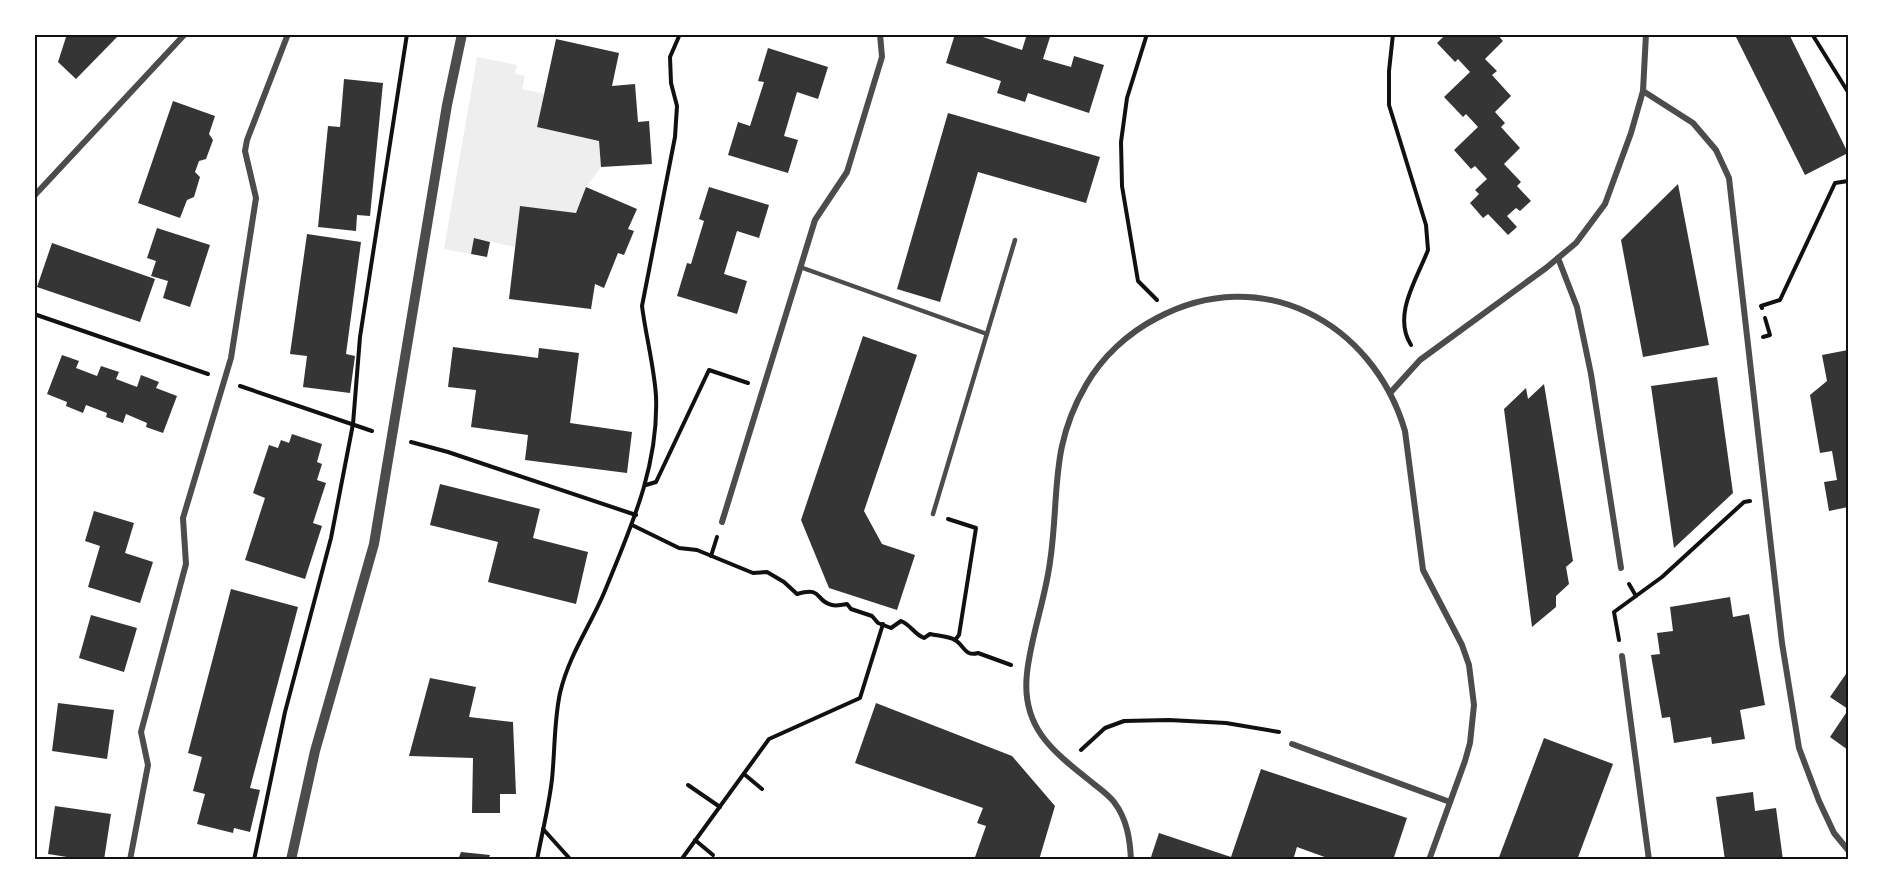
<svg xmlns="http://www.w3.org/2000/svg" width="1883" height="894" viewBox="0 0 1883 894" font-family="Arial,sans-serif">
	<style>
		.green { fill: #eee }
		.building { fill: #353535 }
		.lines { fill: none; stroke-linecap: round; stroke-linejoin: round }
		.path { stroke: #111; stroke-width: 4 }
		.service { stroke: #4c4c4c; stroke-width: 4.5 }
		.minor { stroke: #4c4c4c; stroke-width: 6 }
		.tertiary { stroke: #4c4c4c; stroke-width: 10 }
		.neatline { fill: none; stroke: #111; stroke-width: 2 }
	</style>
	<rect width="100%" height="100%" fill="#fff"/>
	<polygon class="green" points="477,57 517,65 515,74 525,76 522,89 544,94 537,127 599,141 601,167 586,187 576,213 520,206 515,247 475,238 471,254 444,249"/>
	<g class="building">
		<polygon points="67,34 120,34 76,79 58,62"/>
		<polygon points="955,34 974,34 1022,50 1027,34 1051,34 1043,59 1071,67 1074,56 1104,65 1089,113 1028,93 1025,102 997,93 1001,81 946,63"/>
		<polygon points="1446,34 1497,34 1503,41 1485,59 1497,71 1492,75 1511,96 1495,112 1505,123 1501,127 1520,148 1504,164 1521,182 1517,186 1531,201 1520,211 1516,208 1507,216 1517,227 1508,235 1488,214 1483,218 1470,203 1479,194 1475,190 1487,179 1475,166 1471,169 1454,150 1478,127 1466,114 1463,117 1444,97 1470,72 1458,59 1455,62 1437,43"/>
		<polygon points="1741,34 1789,34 1848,153 1805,175 1736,37"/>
		<polygon points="556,39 619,53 612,86 635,84 638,122 649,121 652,164 601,167 599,141 537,127"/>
		<polygon points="768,48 828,67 818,99 797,92 784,136 798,140 788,173 728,155 738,122 750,126 764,82 758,81"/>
		<polygon points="344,79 383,83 370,216 357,215 356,231 318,227 328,126 340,127"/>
		<polygon points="173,101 215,116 209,134 213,140 206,159 199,161 195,172 200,177 194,197 187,200 180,218 138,203"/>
		<polygon points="948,113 1100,157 1086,203 978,172 940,302 897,289"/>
		<polygon points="1678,184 1709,345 1643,357 1621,240"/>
		<polygon points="586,187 637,209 628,229 634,231 624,255 618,253 604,288 595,284 591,309 509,299 520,206 576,213"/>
		<polygon points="709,187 769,205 759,238 737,231 724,274 747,281 737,314 677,296 687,263 691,264 704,221 699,219"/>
		<polygon points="157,228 210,245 190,307 163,298 168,281 151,276 156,261 147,258"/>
		<polygon points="307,234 361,242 346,354 355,356 350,393 303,387 307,356 290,354"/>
		<polygon points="474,238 490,242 487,257 471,254"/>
		<polygon points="52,243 155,279 140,322 37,287"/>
		<polygon points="863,336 917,355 864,511 882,544 915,555 897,610 829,588 801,520"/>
		<polygon points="453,347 538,358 539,348 579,353 570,423 632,432 627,473 525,460 528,435 471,427 476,390 448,387"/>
		<polygon points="1848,350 1848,507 1829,511 1824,482 1837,480 1832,451 1820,453 1810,395 1827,381 1822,355"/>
		<polygon points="62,355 79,361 76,368 97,376 101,366 119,372 116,379 137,387 141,375 159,382 156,388 177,396 163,433 146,427 147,423 126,414 123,423 106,417 107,413 86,405 83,413 66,406 67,402 47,394"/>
		<polygon points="1717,377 1733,493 1674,548 1651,386"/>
		<polygon points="1544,384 1573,561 1566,567 1569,584 1556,596 1556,607 1532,627 1504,409 1526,388 1528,399"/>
		<polygon points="292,434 322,444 317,462 322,464 317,480 326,483 313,523 322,526 305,579 245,560 265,498 253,493 269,445 278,448 281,440 289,443"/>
		<polygon points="440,484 540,509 533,538 588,552 576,604 488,582 498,542 430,525"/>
		<polygon points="94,511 134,523 125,553 153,562 140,603 88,587 100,546 85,541"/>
		<polygon points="231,589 298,607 250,788 260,790 250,832 234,828 233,833 197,824 205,794 193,791 202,757 188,753"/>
		<polygon points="1730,597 1733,617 1749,614 1765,705 1740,710 1745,739 1712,744 1711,737 1674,743 1670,717 1662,718 1651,655 1660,654 1657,633 1673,631 1670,607"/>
		<polygon points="91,615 137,628 124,672 79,658"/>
		<polygon points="1848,671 1848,709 1830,697"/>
		<polygon points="430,678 476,687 469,717 513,722 516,794 500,794 500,813 472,813 473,758 409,756"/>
		<polygon points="58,703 114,710 107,759 52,751"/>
		<polygon points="876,703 1012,756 1055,806 1039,860 974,860 986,826 977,823 983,808 855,763"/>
		<polygon points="1848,710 1848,750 1830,737"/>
		<polygon points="1544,738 1613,764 1577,860 1498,860"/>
		<polygon points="1261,769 1407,818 1393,860 1333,860 1297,847 1293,860 1150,860 1159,833 1231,857"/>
		<polygon points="1753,792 1755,811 1776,808 1783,860 1725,860 1716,797"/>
		<polygon points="55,806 111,814 104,860 86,860 48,854"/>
		<polygon points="461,852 490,855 488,860 458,860"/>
	</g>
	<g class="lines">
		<g class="path">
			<polyline points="1147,34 1127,98 1121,142 1122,186 1138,281 1157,300"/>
			<path d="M1393,34L1389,71V105L1426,225L1428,250C1417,279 1392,315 1411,345"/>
			<polyline points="1812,34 1848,92"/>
			<polyline points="1762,308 1761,306 1780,300 1835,183 1848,181"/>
			<polyline points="34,314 208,374"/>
			<polyline points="1763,337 1770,335 1765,318"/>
			<polyline points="240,386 372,431"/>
			<polyline points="411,442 448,452 636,515"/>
			<polyline points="646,485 656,482 709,370 748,383"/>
			<polyline points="948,519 976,528 959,635 955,640"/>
			<path d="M632,525L679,548L697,550L753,573L767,572L784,582L797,594C824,586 814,601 832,605C836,606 842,605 847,604L851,609L872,616L878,623L891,628L901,621C911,625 914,634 924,638L930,634C938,636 948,636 955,640C964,645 965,657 978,653L1011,665"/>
			<polyline points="711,556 717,537"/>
			<polyline points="1629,584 1636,596"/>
			<polyline points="1619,640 1614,612 1662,577 1744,502 1750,501"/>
			<polyline points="1081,750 1105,728 1124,721 1169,720 1226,723 1279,732"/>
			<polyline points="744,774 762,789"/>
			<polyline points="688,785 720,807"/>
			<polyline points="543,829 571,860"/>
			<polyline points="695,840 713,855"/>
			<polyline points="254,860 285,712 331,538 353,424 360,337 407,34"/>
			<path d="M537,860C542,833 549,806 552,779C555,750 554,721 560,693C569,655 589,628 604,593C630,529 659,467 656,396C654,366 646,337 642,306L675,137L677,106L671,83L670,57L680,34"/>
			<polyline points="681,860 769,739 860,698 883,624"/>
		</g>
		<g class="service">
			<polyline points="800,267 987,334"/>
			<polyline points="933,514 1015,240"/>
		</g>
		<g class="minor">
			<polyline points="1643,91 1693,123 1716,150 1729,178 1782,643 1799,748 1819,801 1834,833 1848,850"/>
			<polyline points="34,196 185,34"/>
			<polyline points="1558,258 1577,307 1591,374 1621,568"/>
			<polyline points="1391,392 1420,360 1546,268 1576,243 1605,204 1631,133 1643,91 1646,34"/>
			<polyline points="722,522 815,220 847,172 882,57 880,34"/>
			<polyline points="1622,656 1649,860"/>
			<polyline points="1292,744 1450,802"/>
			<polyline points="130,860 148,765 141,732 186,564 183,518 231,358 256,198 245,151 247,140 288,34"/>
			<path d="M1131,860C1130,839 1127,819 1114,802C1107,793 1097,787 1089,780C1051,750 1021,726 1027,673C1031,636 1045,600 1050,562C1060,495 1049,448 1086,385C1102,357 1128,333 1157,318C1261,262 1373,322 1405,431L1423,570L1462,645L1469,665L1474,705L1470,743L1465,761L1429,860"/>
		</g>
		<polyline class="tertiary" points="291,860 315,751 374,544 447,105 462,34"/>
	</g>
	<rect width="1883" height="894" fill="none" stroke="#ffffff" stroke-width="72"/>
	<rect x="36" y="36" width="1811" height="822" class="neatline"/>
</svg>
